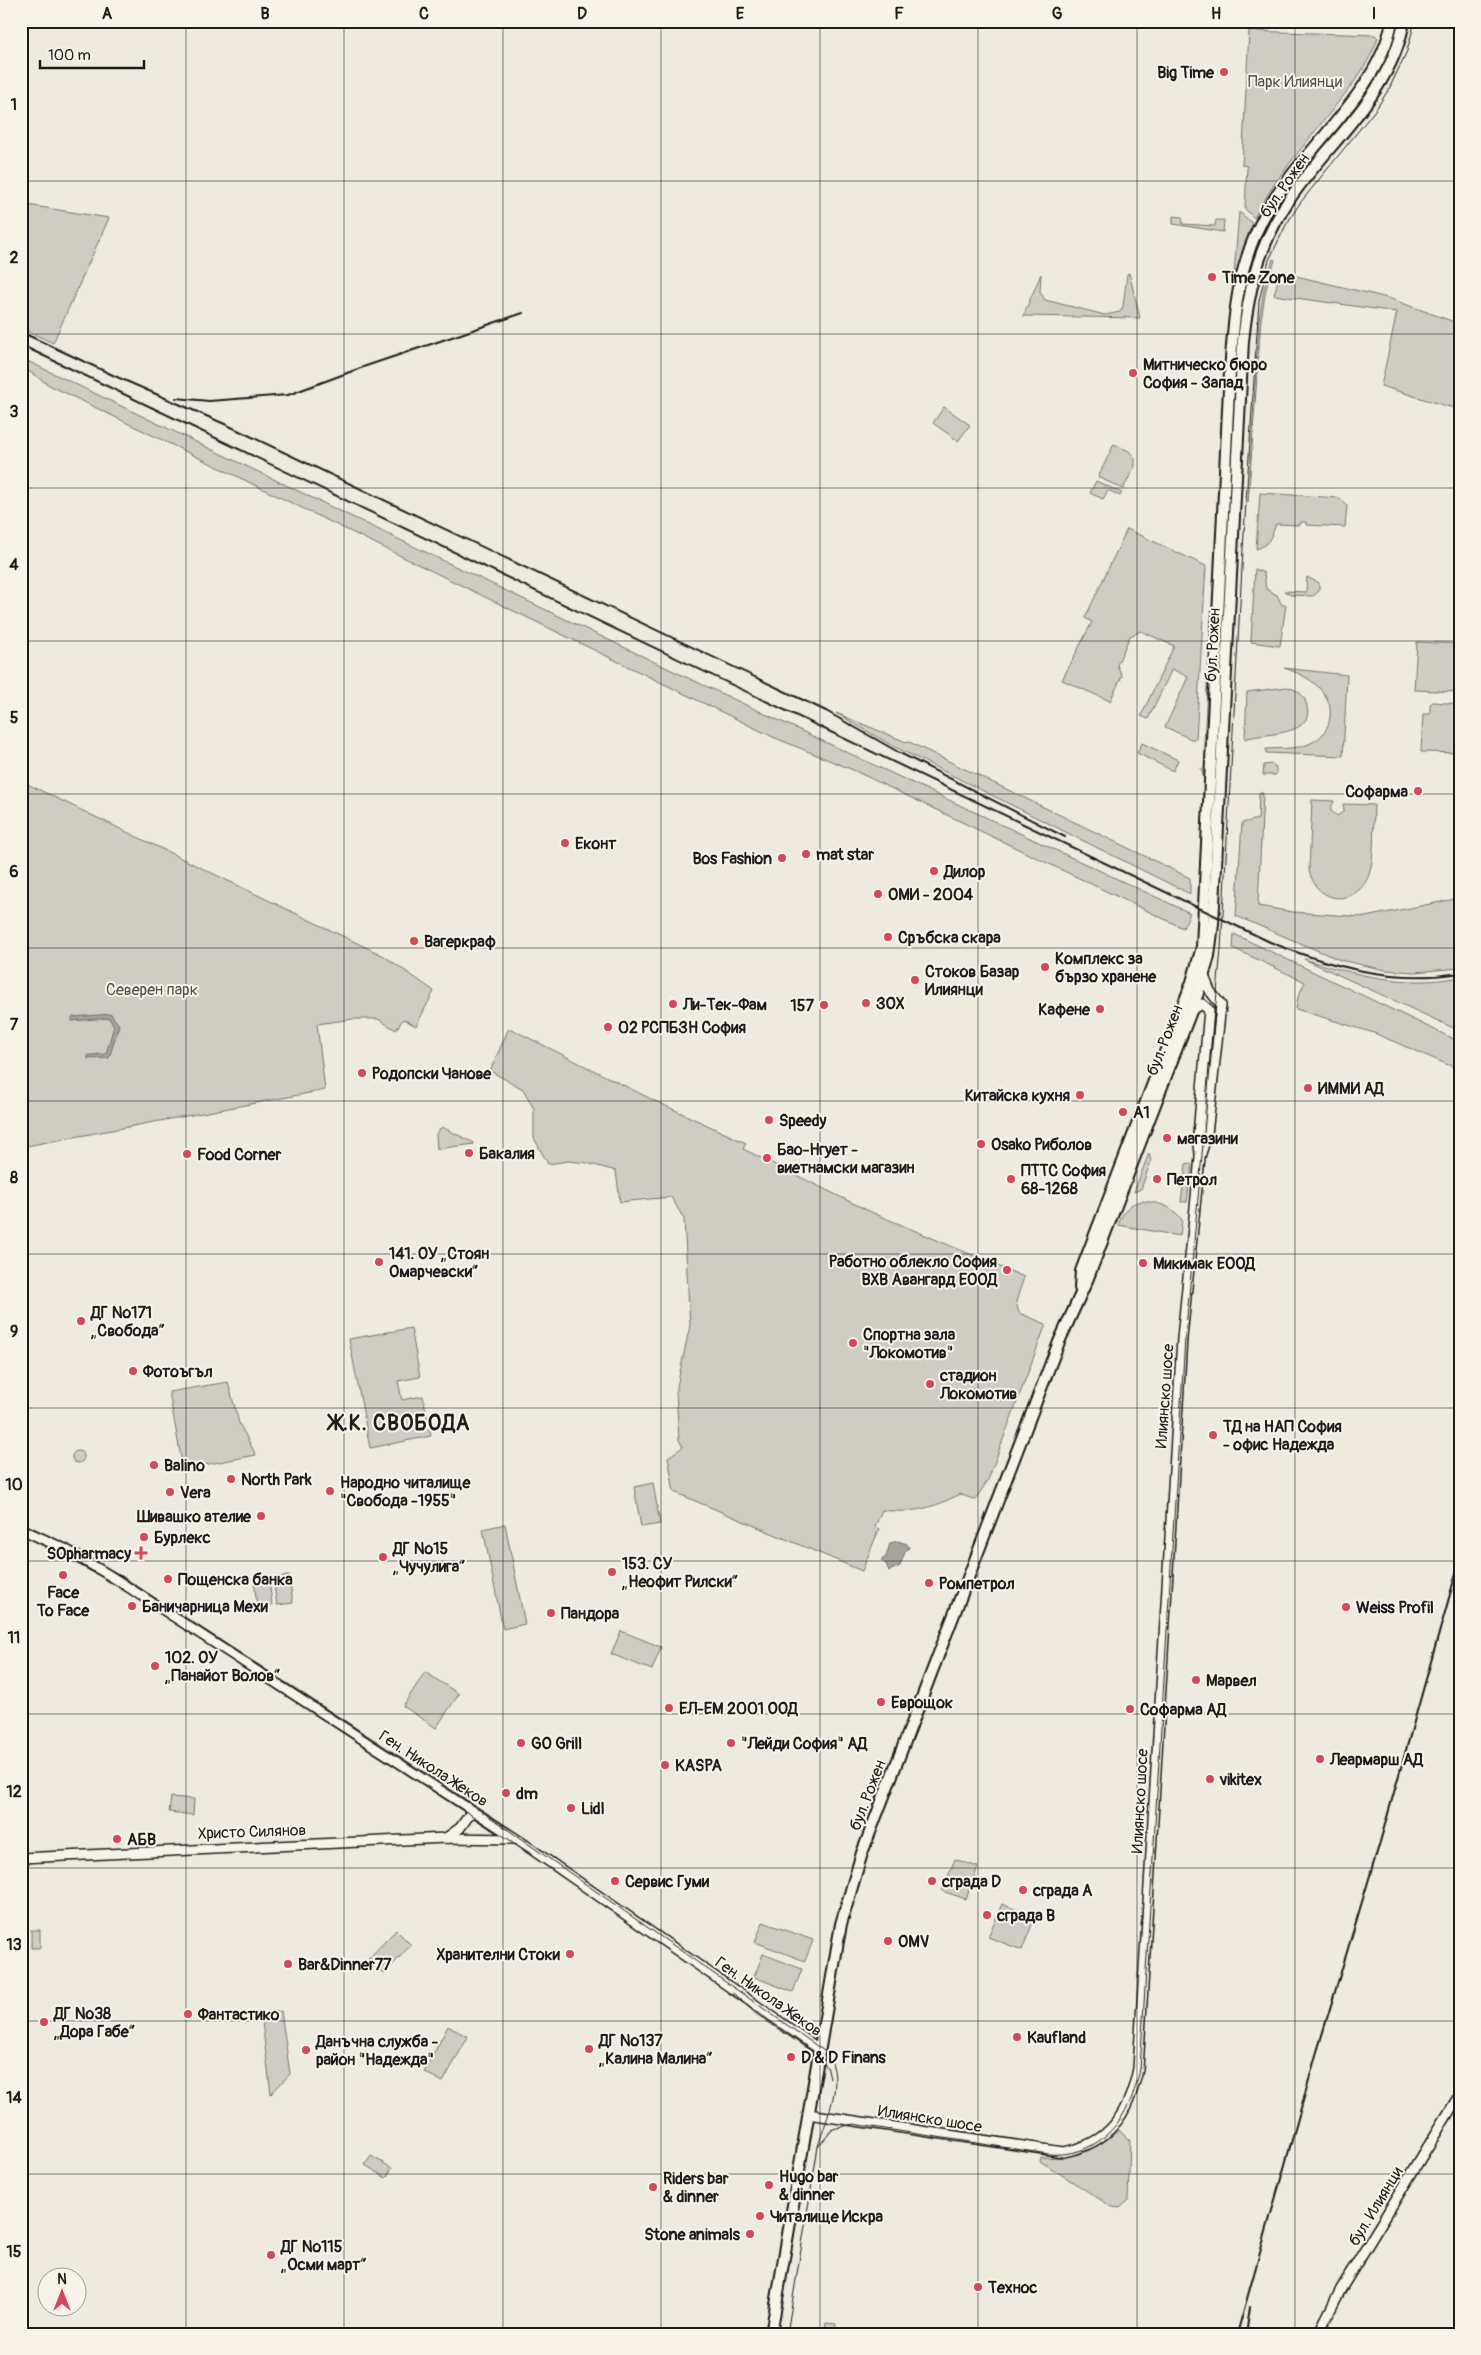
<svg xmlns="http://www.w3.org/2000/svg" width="1481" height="2355" viewBox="0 0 1481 2355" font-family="Pangolin,sans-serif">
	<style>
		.green { fill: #cfccc3; stroke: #767470 }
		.water { fill: #a6a39d; stroke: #6f6d69 }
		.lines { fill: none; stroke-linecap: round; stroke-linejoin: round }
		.tertiary-casing { stroke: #1c1c1c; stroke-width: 12 }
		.primary-casing { stroke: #1c1c1c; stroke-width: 14 }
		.tertiary { stroke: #f7f3e8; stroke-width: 9 }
		.primary { stroke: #f7f3e8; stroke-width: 10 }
		.tram { stroke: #1c1c1c; stroke-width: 1 }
		.rail { stroke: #1c1c1c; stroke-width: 2 }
		.grid { fill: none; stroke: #1c1c1c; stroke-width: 1; stroke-opacity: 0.55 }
		.poi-dot { fill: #d1495b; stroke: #f7f3e8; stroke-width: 2 }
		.labels { text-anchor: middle; stroke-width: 4; stroke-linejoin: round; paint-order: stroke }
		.poi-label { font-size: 16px; font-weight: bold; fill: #1c1c1c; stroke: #f7f3e8; text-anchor: start }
		.park-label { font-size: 16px; fill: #52514e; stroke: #f7f3e8 }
		.street-label { font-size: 16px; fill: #1c1c1c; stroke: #f7f3e8 }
		.district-label { font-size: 21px; font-weight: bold; letter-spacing: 1px; fill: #1c1c1c; stroke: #f7f3e8 }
		.neatline { fill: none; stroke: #1c1c1c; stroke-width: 2 }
		.grid-label { font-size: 16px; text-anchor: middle; font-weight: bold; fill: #1c1c1c }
	</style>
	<rect width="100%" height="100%" fill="#eeeae0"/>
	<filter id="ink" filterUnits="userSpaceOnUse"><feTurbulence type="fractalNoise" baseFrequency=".02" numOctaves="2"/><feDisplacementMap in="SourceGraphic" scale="10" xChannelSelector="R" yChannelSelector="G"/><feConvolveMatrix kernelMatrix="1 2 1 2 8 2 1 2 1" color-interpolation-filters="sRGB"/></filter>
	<g filter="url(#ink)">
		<g class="green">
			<path d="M1397,21H1400C1393,43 1386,65 1373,84C1346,126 1308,160 1282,202C1264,231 1252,263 1245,297L1229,547L1225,546L1236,336L1242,290L1255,247L1277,203L1388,50Z"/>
			<path d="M1249,31L1375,35L1378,38C1370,61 1355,82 1340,100C1311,138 1276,175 1254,218L1245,209L1247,166L1242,165Z"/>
			<polygon points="21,204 109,218 53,343 21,328"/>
			<polygon points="1239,212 1255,225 1238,267 1229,336"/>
			<polygon points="1173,216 1182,217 1183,224 1215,226 1216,220 1224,220 1223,232 1173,224"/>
			<polygon points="1273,259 1275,260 1266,289 1261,320 1248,502 1259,320 1264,289"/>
			<polygon points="1280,272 1388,298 1460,324 1460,410 1381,386 1397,312 1274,295"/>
			<polygon points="1129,273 1140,318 1023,316 1041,274 1040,292 1045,300 1105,315 1120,312 1123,307 1127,274"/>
			<polygon points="21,358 667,668 1190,913 1183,928 853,770 773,737 49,385 21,366"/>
			<polygon points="944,407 970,425 958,441 933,423"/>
			<polygon points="1114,444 1129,451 1135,458 1135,466 1123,489 1098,477"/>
			<polygon points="1096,481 1122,493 1120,496 1108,490 1103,499 1090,493"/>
			<path d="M1260,493L1340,498L1347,506L1345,527L1306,525V522H1301L1300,525L1276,524C1272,535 1269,546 1256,549Z"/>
			<polygon points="1127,529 1206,566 1196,739 1191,739 1165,727 1188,677 1172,669 1148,719 1141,716 1174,646 1141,631 1130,636 1117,665 1122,676 1110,701 1062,680 1092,622 1085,618"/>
			<polygon points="1255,569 1264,573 1266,589 1277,595 1282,605 1286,605 1280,646 1251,642"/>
			<polygon points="1307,577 1319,583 1319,591 1313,596 1291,595 1284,591 1306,592"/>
			<polygon points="1211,617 1213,617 1206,739 1204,742"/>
			<polygon points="1417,642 1460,644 1460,692 1414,690"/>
			<path d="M1284,668L1347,675L1343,756L1266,753V749C1282,748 1303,750 1316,740C1323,736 1327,729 1329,722C1337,693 1307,675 1284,668Z"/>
			<path d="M1287,687C1295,689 1302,693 1305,700C1321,738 1263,732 1245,739L1247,692Z"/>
			<polygon points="1433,702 1460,704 1460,753 1421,752 1423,714 1430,714 1430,704"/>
			<polygon points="836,713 906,742 907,741 1190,878 1190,894 891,745"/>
			<polygon points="1142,743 1178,760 1173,771 1137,753"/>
			<polygon points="1272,764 1276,767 1276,775 1263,775 1264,765"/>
			<polygon points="1201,768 1206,774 1197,934 1204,779"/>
			<polygon points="21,781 384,956 434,991 416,1026 403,1019 396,1030 378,1019 353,1019 317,1024 325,1090 21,1147"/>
			<polygon points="1259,793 1263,793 1258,906 1293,912 1365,917 1460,898 1460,968 1415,972 1385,970 1340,960 1236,916 1242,823 1258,819"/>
			<path d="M1312,800L1334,801L1330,810L1337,816L1344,811L1343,804L1374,805C1373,825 1375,852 1370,871C1366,889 1348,903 1329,896C1317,891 1312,882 1309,870Z"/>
			<polygon points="1234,934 1460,1042 1460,1070 1374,1033 1296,1009 1298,997 1305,982 1233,948"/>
			<path d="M1304,959C1355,975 1406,988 1460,977V1031Z"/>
			<path d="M509,1028L651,1099L746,1143L743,1149L871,1212L1024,1277L1016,1302L1019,1313L1046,1324L988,1480L975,1500L960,1494C934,1508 911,1514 882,1510L875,1527L879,1529L862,1571L674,1492L668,1457L683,1447L679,1440L676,1391L690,1325L684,1219L671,1197L620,1202L616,1171L587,1163L568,1161L548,1164L534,1138V1109L523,1089L490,1071Z"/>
			<polygon points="442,1127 474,1143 474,1144 437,1149 436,1134"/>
			<polygon points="1149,1153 1151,1161 1141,1189 1134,1192"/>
			<polygon points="1189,1163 1192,1165 1187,1202 1181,1202 1186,1164"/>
			<path d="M1142,1201C1160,1203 1171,1205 1182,1220L1180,1236L1118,1225C1124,1211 1127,1204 1142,1201Z"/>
			<polygon points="411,1328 420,1377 398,1381 402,1400 423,1396 431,1436 370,1448 349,1339"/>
			<polygon points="228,1382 239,1423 256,1455 183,1469 169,1392"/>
			<circle cx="78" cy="1457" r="6"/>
			<polygon points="653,1483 660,1524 641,1527 634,1487"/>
			<polygon points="505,1524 525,1624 503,1629 483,1529"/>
			<polygon points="289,1576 293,1603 277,1605 273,1578"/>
			<polygon points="269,1579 272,1605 257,1606 254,1581"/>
			<polygon points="621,1631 661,1647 652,1670 611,1654"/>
			<polygon points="425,1672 459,1694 436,1728 403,1706"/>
			<polygon points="171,1797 194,1799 193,1815 169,1812"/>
			<polygon points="955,1859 978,1867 966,1899 942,1891"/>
			<polygon points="1002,1904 1035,1917 1022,1950 988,1937"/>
			<polygon points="763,1922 813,1940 805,1961 755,1942"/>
			<rect x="31" y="1930" width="9" height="18"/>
			<polygon points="396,1930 411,1945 384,1974 368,1959"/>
			<polygon points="763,1954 802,1969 793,1992 754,1977"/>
			<polygon points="281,2011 290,2074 271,2094 261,2014"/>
			<polygon points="448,2026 468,2037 443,2082 424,2072"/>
			<path d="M1119,2130L1130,2141L1128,2201L1120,2208L1112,2207L1040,2161L1041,2157C1073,2160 1095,2150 1119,2130Z"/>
			<polygon points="371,2156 392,2168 386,2178 365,2165"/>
			<polygon points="826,2323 836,2324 835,2334 824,2334"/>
		</g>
		<g class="water">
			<polygon points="111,1014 119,1025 109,1058 88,1059 88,1055 106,1054 114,1026 109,1018 72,1021 72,1017"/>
			<polygon points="898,1541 907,1544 909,1548 905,1552 900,1566 889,1571 886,1564 881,1560 886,1557 890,1543"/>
		</g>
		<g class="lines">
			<g class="tertiary-casing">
				<g id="tertiary">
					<polyline points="1192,1010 1202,1004 1209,1010 1198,1134 1200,1154"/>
					<polyline points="21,1529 65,1549 119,1581 521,1842 819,2049"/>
					<polyline points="446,1838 460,1828 472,1811"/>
					<polyline points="21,1858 446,1838 515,1839"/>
					<path d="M808,2114L1063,2152C1110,2144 1129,2113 1138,2069L1182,1338L1200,1157L1207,1134L1221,1005L1210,991L1204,976"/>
					<polyline points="1318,2334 1341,2289 1460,2094"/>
				</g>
			</g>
			<g class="primary-casing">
				<g id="primary">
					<path d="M1080,1288L1081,1271L1192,982L1202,947L1229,389C1233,325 1235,263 1270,206C1304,149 1381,89 1392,21"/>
					<path d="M771,2334L841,1924L862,1853L1059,1342L1088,1278L1200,988L1209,956L1213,924L1243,341C1248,294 1257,252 1282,211C1320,148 1391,98 1404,21"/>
				</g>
			</g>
			<use href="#tertiary" class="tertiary"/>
			<use href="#primary" class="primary"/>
			<g class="tram">
				<path d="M21,1522L68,1545L107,1568L487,1815L827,2053C846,2082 826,2117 818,2147L787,2334"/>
				<polyline points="21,1534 111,1582 533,1855"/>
				<polyline points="733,1993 755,2013 818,2056 828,2069 830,2078"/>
				<path d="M818,2147L833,2129L853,2124L1048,2154C1102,2158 1131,2116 1140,2069L1185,1339L1221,949L1243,549L1259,301L1269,260L1286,225L1300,203L1376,109L1389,89L1407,51L1415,21"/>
			</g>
			<g class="rail">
				<polyline points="21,332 117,377 227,425 826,711 900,753 1065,837"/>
				<path d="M21,345L1270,942C1332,967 1393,984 1460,973"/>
				<polyline points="176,398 209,401 288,395 366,366 523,313"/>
				<polyline points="1237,2334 1316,2055 1380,1842 1460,1559"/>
				<polyline points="1246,2334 1250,2307"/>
			</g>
		</g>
	</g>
	<path class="grid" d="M186,21V2334M344,21V2334M503,21V2334M661,21V2334M820,21V2334M978,21V2334M1137,21V2334M1295,21V2334M21,181H1460M21,334H1460M21,488H1460M21,641H1460M21,794H1460M21,948H1460M21,1101H1460M21,1254H1460M21,1408H1460M21,1561H1460M21,1714H1460M21,1868H1460M21,2021H1460M21,2174H1460"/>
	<g class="poi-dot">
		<circle cx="1224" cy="72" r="5"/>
		<circle cx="1212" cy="277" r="5"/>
		<circle cx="1133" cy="373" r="5"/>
		<circle cx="1418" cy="791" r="5"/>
		<circle cx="565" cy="843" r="5"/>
		<circle cx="806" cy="854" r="5"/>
		<circle cx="782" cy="858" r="5"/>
		<circle cx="934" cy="871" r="5"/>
		<circle cx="878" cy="894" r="5"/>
		<circle cx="888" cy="937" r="5"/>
		<circle cx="414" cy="941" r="5"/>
		<circle cx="1045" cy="967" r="5"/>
		<circle cx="915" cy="980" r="5"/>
		<circle cx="866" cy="1003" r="5"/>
		<circle cx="673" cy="1004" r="5"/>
		<circle cx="824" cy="1005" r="5"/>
		<circle cx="1100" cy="1009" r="5"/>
		<circle cx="608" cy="1027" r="5"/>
		<circle cx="362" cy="1073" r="5"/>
		<circle cx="1308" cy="1088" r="5"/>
		<circle cx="1080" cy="1095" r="5"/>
		<circle cx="1123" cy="1112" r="5"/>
		<circle cx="769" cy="1120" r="5"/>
		<circle cx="1167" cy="1138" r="5"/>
		<circle cx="981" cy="1144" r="5"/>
		<circle cx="469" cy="1153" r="5"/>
		<circle cx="187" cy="1154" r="5"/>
		<circle cx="767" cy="1158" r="5"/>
		<circle cx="1011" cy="1179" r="5"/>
		<circle cx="1157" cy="1179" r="5"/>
		<circle cx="379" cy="1262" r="5"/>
		<circle cx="1143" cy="1263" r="5"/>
		<circle cx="1007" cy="1270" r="5"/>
		<circle cx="81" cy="1321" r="5"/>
		<circle cx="853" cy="1343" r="5"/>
		<circle cx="133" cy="1371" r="5"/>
		<circle cx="930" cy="1384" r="5"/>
		<circle cx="1213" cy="1435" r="5"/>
		<circle cx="154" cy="1465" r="5"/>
		<circle cx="231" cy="1479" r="5"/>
		<circle cx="330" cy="1491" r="5"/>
		<circle cx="170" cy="1492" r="5"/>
		<circle cx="261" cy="1516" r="5"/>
		<circle cx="144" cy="1537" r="5"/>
		<path d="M138.5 1545.5h5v5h5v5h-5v5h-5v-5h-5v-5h5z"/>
		<circle cx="383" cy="1557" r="5"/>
		<circle cx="612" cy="1572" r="5"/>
		<circle cx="63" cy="1575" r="5"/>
		<circle cx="168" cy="1579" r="5"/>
		<circle cx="929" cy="1583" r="5"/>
		<circle cx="132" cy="1606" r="5"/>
		<circle cx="1346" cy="1607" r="5"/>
		<circle cx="551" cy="1613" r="5"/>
		<circle cx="155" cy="1666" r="5"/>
		<circle cx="1196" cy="1680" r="5"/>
		<circle cx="881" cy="1702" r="5"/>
		<circle cx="669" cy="1708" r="5"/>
		<circle cx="1130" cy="1709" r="5"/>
		<circle cx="521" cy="1743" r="5"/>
		<circle cx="731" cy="1743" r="5"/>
		<circle cx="1320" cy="1759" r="5"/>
		<circle cx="665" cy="1765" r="5"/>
		<circle cx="1210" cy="1779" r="5"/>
		<circle cx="506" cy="1793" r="5"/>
		<circle cx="571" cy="1808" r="5"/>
		<circle cx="117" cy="1839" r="5"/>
		<circle cx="615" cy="1881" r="5"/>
		<circle cx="932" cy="1881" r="5"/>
		<circle cx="1023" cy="1890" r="5"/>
		<circle cx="987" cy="1915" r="5"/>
		<circle cx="888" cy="1941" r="5"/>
		<circle cx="570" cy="1954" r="5"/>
		<circle cx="288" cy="1964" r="5"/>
		<circle cx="188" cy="2014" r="5"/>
		<circle cx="44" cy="2022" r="5"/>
		<circle cx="1017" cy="2037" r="5"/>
		<circle cx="589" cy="2049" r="5"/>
		<circle cx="306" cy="2050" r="5"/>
		<circle cx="791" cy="2057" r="5"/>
		<circle cx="769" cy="2185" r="5"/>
		<circle cx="653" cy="2187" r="5"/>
		<circle cx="760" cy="2216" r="5"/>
		<circle cx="750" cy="2234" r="5"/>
		<circle cx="271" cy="2255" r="5"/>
		<circle cx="978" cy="2287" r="5"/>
	</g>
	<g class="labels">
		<g class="poi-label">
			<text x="1214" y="78" text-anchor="end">Big Time</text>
			<text x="1222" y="283">Time Zone</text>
			<text x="1143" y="370">Митническо бюро<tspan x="1143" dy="18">София - Запад</tspan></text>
			<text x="1408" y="797" text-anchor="end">Софарма</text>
			<text x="575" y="849">Еконт</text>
			<text x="816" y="860">mat star</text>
			<text x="772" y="864" text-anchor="end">Bos Fashion</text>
			<text x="944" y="877">Дилор</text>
			<text x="888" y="900">ОМИ - 2004</text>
			<text x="898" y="943">Сръбска скара</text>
			<text x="424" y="947">Вагеркраф</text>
			<text x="1055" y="964">Комплекс за<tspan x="1055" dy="18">бързо хранене</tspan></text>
			<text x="925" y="977">Стоков Базар<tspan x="925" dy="18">Илиянци</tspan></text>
			<text x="876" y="1009">ЗОХ</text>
			<text x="683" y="1010">Ли-Тек-Фам</text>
			<text x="814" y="1011" text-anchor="end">157</text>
			<text x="1090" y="1015" text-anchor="end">Кафене</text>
			<text x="618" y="1033">02 РСПБЗН София</text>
			<text x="372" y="1079">Родопски Чанове</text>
			<text x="1318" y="1094">ИММИ АД</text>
			<text x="1070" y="1101" text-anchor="end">Китайска кухня</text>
			<text x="1133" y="1118">A1</text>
			<text x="779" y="1126">Speedy</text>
			<text x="1177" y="1144">магазини</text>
			<text x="991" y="1150">Osako Риболов</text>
			<text x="777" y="1155">Бао-Нгует -<tspan x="777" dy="18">виетнамски магазин</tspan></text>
			<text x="479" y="1159">Бакалия</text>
			<text x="197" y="1160">Food Corner</text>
			<text x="1021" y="1176">ПТТС София<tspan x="1021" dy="18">68-1268</tspan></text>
			<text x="1167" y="1185">Петрол</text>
			<text x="389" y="1259">141. ОУ „Стоян<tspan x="389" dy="18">Омарчевски“</tspan></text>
			<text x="997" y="1267" text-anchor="end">Работно облекло София<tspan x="997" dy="18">ВХВ Авангард ЕООД</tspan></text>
			<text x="1153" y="1269">Микимак ЕООД</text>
			<text x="91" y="1318">ДГ №171<tspan x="91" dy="18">„Свобода“</tspan></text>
			<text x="863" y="1340">Спортна зала<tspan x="863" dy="18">"Локомотив"</tspan></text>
			<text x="143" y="1377">Фотоъгъл</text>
			<text x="940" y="1381">стадион<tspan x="940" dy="18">Локомотив</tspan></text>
			<text x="1223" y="1432">ТД на НАП София<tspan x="1223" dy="18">- офис Надежда</tspan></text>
			<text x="164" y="1471">Balino</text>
			<text x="241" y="1485">North Park</text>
			<text x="340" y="1488">Народно читалище<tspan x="340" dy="18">"Свобода -1955"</tspan></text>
			<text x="180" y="1498">Vera</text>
			<text x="251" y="1522" text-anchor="end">Шивашко ателие</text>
			<text x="154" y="1543">Бурлекс</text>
			<text x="393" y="1554">ДГ №15<tspan x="393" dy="18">„Чучулига“</tspan></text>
			<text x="131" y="1559" text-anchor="end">SOpharmacy</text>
			<text x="622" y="1569">153. СУ<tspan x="622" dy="18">„Неофит Рилски“</tspan></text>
			<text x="178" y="1585">Пощенска банка</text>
			<text x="939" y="1589">Ромпетрол</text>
			<text x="63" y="1598" text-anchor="middle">Face<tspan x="63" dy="18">To Face</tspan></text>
			<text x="142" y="1612">Баничарница Мехи</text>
			<text x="1356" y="1613">Weiss Profil</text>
			<text x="561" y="1619">Пандора</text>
			<text x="165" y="1663">102. ОУ<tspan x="165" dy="18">„Панайот Волов“</tspan></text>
			<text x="1206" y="1686">Марвел</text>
			<text x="891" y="1708">Еврощок</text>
			<text x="679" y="1714">ЕЛ-ЕМ 2001 ООД</text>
			<text x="1140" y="1715">Софарма АД</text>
			<text x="531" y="1749">GO Grill</text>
			<text x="741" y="1749">"Лейди София" АД</text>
			<text x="1330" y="1765">Леармарш АД</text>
			<text x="675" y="1771">KASPA</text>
			<text x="1220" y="1785">vikitex</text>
			<text x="516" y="1799">dm</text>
			<text x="581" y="1814">Lidl</text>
			<text x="127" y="1845">АБВ</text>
			<text x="625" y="1887">Сервис Гуми</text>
			<text x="942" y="1887">сграда D</text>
			<text x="1033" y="1896">сграда А</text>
			<text x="997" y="1921">сграда В</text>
			<text x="898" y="1947">OMV</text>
			<text x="560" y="1960" text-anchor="end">Хранителни Стоки</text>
			<text x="298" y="1970">Bar&amp;Dinner77</text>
			<text x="54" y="2019">ДГ №38<tspan x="54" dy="18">„Дора Габе“</tspan></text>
			<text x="198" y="2020">Фантастико</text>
			<text x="1027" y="2043">Kaufland</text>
			<text x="599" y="2046">ДГ №137<tspan x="599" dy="18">„Калина Малина“</tspan></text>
			<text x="316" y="2047">Данъчна служба -<tspan x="316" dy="18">район "Надежда"</tspan></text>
			<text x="801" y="2063">D &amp; D Finans</text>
			<text x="779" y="2182">Hugo bar<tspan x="779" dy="18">&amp; dinner</tspan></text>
			<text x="663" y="2184">Riders bar<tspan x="663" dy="18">&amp; dinner</tspan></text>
			<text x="770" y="2222">Читалище Искра</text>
			<text x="740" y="2240" text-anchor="end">Stone animals</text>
			<text x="281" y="2252">ДГ №115<tspan x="281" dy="18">„Осми март“</tspan></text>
			<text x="988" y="2293">Технос</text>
		</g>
		<g class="park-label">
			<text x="1295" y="87">Парк Илиянци</text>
			<text x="152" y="995">Северен парк</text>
		</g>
		<g class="street-label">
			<text transform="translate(1284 185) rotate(-55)" y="6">бул. Рожен</text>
			<text transform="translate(1212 645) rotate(-87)" y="6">бул. Рожен</text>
			<text transform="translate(1164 1040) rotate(-69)" y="6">бул. Рожен</text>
			<text transform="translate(1164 1396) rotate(-86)" y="6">Илиянско шосе</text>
			<text transform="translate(434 1768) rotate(33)" y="6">Ген. Никола Жеков</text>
			<text transform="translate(867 1795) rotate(-69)" y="6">бул. Рожен</text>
			<text transform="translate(1139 1801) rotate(-87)" y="6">Илиянско шосе</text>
			<text transform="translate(252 1831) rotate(-2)" y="6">Христо Силянов</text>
			<text transform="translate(769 1996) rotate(35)" y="6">Ген. Никола Жеков</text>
			<text transform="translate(930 2118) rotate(9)" y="6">Илиянско шосе</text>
			<text transform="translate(1375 2206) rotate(-59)" y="6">бул. Илиянци</text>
		</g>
		<g class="district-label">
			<text x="400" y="1430">Ж.К. СВОБОДА</text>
		</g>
	</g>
	<rect width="1481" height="2355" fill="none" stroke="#f7f3e8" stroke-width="55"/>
	<g transform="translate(62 2292)"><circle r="24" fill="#f7f3e8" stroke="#9f9d96"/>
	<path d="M0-4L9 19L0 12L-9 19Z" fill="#d1495b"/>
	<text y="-8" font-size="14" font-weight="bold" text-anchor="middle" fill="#1c1c1c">N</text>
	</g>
	<path d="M40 60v8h104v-8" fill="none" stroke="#1c1c1c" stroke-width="2.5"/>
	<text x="48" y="60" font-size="15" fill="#1c1c1c" stroke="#f7f3e8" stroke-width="4" paint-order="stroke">100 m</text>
	<rect x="28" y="28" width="1426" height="2300" class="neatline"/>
	<g class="grid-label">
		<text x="107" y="19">A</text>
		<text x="265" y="19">B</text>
		<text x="424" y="19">C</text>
		<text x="582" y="19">D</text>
		<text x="740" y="19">E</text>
		<text x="899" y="19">F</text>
		<text x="1057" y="19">G</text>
		<text x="1216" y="19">H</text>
		<text x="1374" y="19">I</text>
		<text x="14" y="110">1</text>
		<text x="14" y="263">2</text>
		<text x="14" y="417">3</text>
		<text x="14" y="570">4</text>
		<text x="14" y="723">5</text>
		<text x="14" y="877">6</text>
		<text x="14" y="1030">7</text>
		<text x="14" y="1183">8</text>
		<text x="14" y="1337">9</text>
		<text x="14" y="1490">10</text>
		<text x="14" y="1643">11</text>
		<text x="14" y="1797">12</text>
		<text x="14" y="1950">13</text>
		<text x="14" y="2103">14</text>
		<text x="14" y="2257">15</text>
	</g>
</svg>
